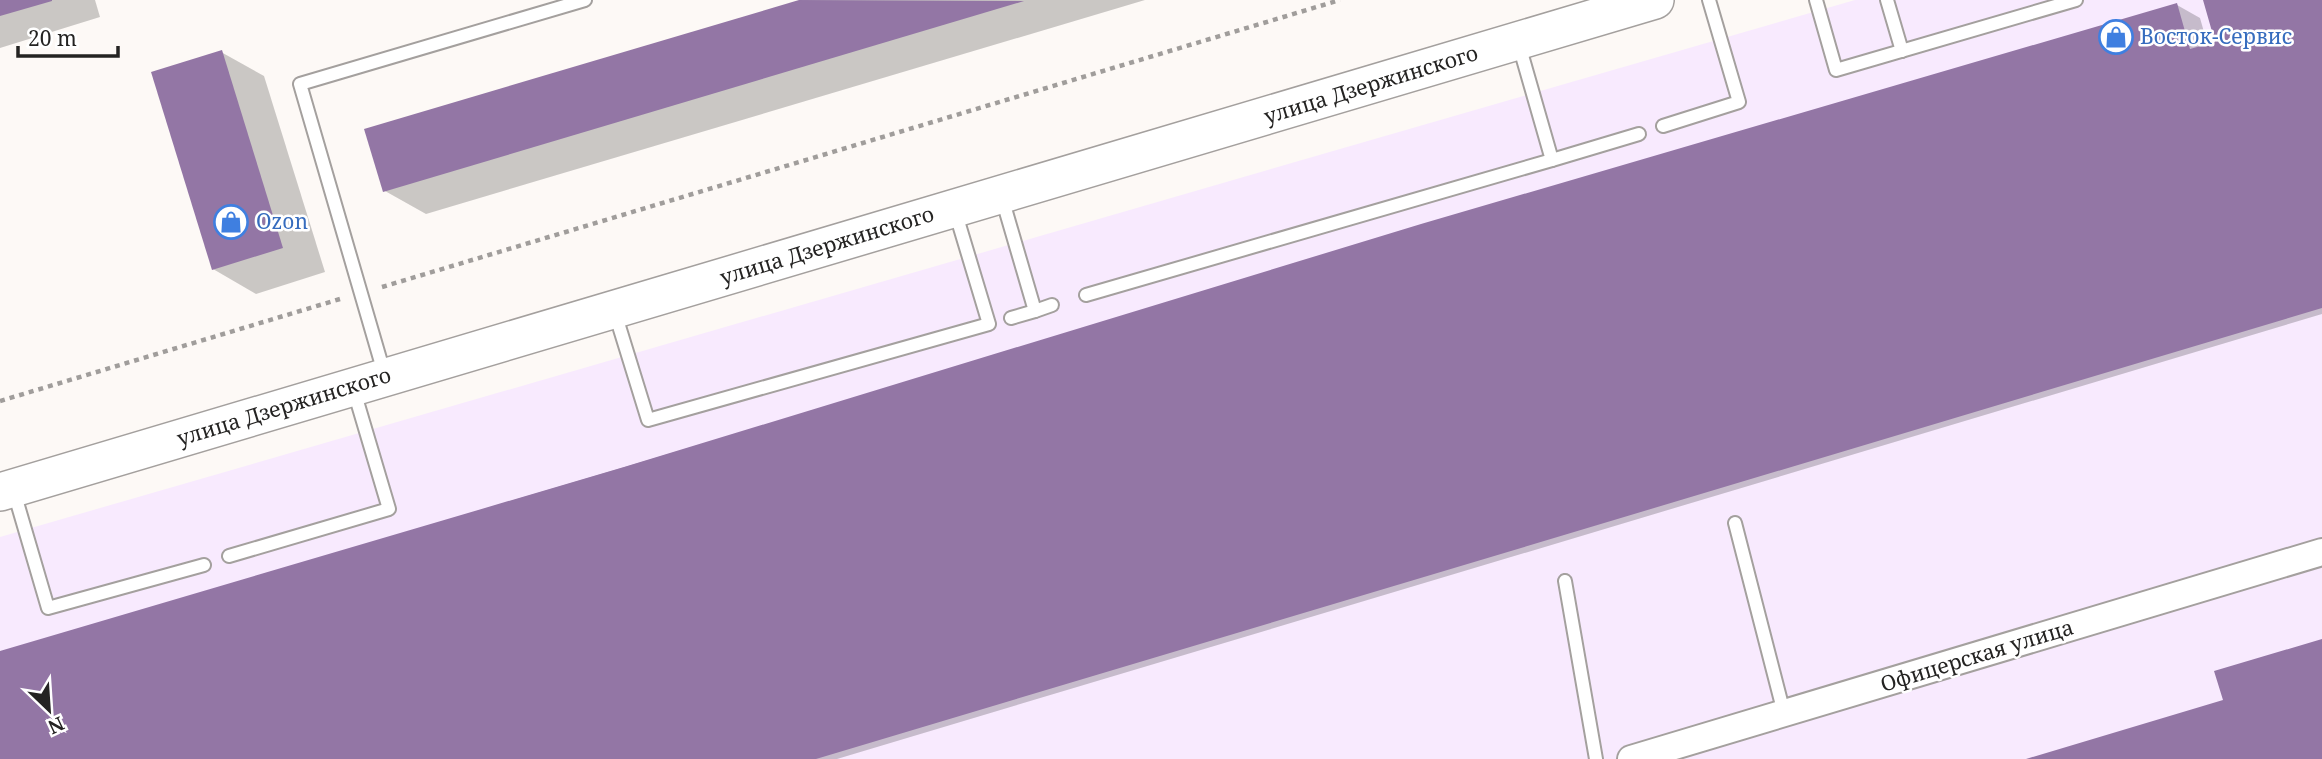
<svg xmlns="http://www.w3.org/2000/svg" width="2322" height="759" viewBox="0 0 2322 759" font-family="'Noto Serif',serif">
	<style>
		.industrial { fill: #f8eafe }
		.shadow { fill: #0003 }
		.building { fill: #9376a5 }
		.lines { fill: none; stroke-linecap: round; stroke-linejoin: round }
		.service-casing { stroke: #a4a09e; stroke-width: 16 }
		.minor-casing { stroke: #a4a09e; stroke-width: 30 }
		.secondary-casing { stroke: #a4a09e; stroke-width: 40 }
		.path { stroke: #a09d9b; stroke-width: 4.5; stroke-dasharray: 5 5; stroke-linecap: butt }
		.service { stroke: #fff; stroke-width: 12 }
		.minor { stroke: #fff; stroke-width: 26 }
		.secondary { stroke: #fff; stroke-width: 37 }
		.labels { text-anchor: middle; stroke-width: 5; stroke-linejoin: round; paint-order: stroke }
		.shop-label { font-size: 21px; fill: #366cbe; stroke: #fff; text-anchor: start }
		.street-label { font-size: 21px; fill: #242322; stroke: #fff }
	</style>
	<rect width="100%" height="100%" fill="#fdf9f6"/>
	<polygon class="industrial" points="1855,0 2322,0 2322,759 0,759 0,537"/>
	<g class="shadow">
		<polygon points="0,0 95,0 100,17 0,48"/>
		<polygon points="805,0 1145,0 426,214 385,191 367,131"/>
		<polygon points="2205,0 2322,0 2322,314 837,759 0,759 0,653 2177,5 2200,18 2208,46 2220,43"/>
		<polygon points="221,52 264,76 325,272 256,294 213,269"/>
	</g>
	<g class="building">
		<polygon points="0,0 52,0 52,1 0,16"/>
		<polygon points="799,0 1024,1 383,192 364,129"/>
		<polygon points="2203,0 2322,0 2322,308 816,759 0,759 0,651 624,467 1421,224 2177,3 2190,49 2215,42"/>
		<polygon points="222,50 283,248 212,270 151,72"/>
		<polygon points="2322,639 2322,759 2026,759 2223,700 2214,671"/>
	</g>
	<g class="lines">
		<g class="service-casing">
			<g id="service">
				<polyline points="1816,0 1836,70 2076,0"/>
				<polyline points="1887,0 1902,51"/>
				<polyline points="1663,126 1739,102 1709,0"/>
				<polyline points="1552,160 1639,134"/>
				<polyline points="1002,198 1035,311 1011,318"/>
				<polyline points="1086,295 1552,160 1519,45"/>
				<polyline points="1035,311 1052,305"/>
				<polyline points="615,313 648,420 989,324 955,211"/>
				<polyline points="385,376 300,84 585,0"/>
				<polyline points="14,492 48,608 204,565"/>
				<polyline points="1735,523 1784,713"/>
				<polyline points="229,556 389,509 354,391"/>
				<polyline points="1565,581 1596,759"/>
			</g>
		</g>
		<g class="minor-casing">
			<polyline id="minor" points="1631,759 2322,552"/>
		</g>
		<g class="secondary-casing">
			<polyline id="secondary" points="0,492 1655,0"/>
		</g>
		<g class="path">
			<polyline points="382,287 1340,0"/>
			<polyline points="0,401 340,299"/>
		</g>
		<use href="#service" class="service"/>
		<use href="#minor" class="minor"/>
		<use href="#secondary" class="secondary"/>
	</g>
	<defs>
		<g id="shop-ring" transform="scale(1.75)"><circle r="9.5" fill="#fff" stroke="#3f7fe0" stroke-width="1.5"/><path d="M-5-2.5h2.3a2.7 3.5 0 0 1 5.4 0H5L5.5 6h-11ZM-1.5-2.5h3a1.5 2.3 0 0 0-3 0Z" fill="#3f7fe0"/></g>
	</defs>
	<g fill-rule="evenodd">
		<use href="#shop-ring" x="2116" y="37"/>
		<use href="#shop-ring" x="231" y="222"/>
	</g>
	<g class="labels">
		<g class="shop-label">
			<text x="2140" y="44">Восток-Сервис</text>
			<text x="256" y="229">Ozon</text>
		</g>
		<g class="street-label">
			<text transform="translate(1371 85) rotate(-17)" y="7">улица Дзержинского</text>
			<text transform="translate(827 246) rotate(-17)" y="7">улица Дзержинского</text>
			<text transform="translate(284 407) rotate(-17)" y="7">улица Дзержинского</text>
			<text transform="translate(1977 656) rotate(-17)" y="7">Офицерская улица</text>
		</g>
	</g>
	<g transform="translate(49 710) rotate(155)" stroke="#ffffff" stroke-width="5" paint-order="stroke">
	<path d="M0-5L12 26L0 18L-12 26Z" fill="#242322"/>
	<text y="-10" font-size="19" font-weight="bold" text-anchor="middle" fill="#242322">N</text>
	</g>
	<path d="M18 46v10h100v-10" fill="none" stroke="#242322" stroke-width="3.5"/>
	<text x="28" y="46" font-size="21" fill="#242322" stroke="#ffffff" stroke-width="5" paint-order="stroke">20 m</text>
</svg>
